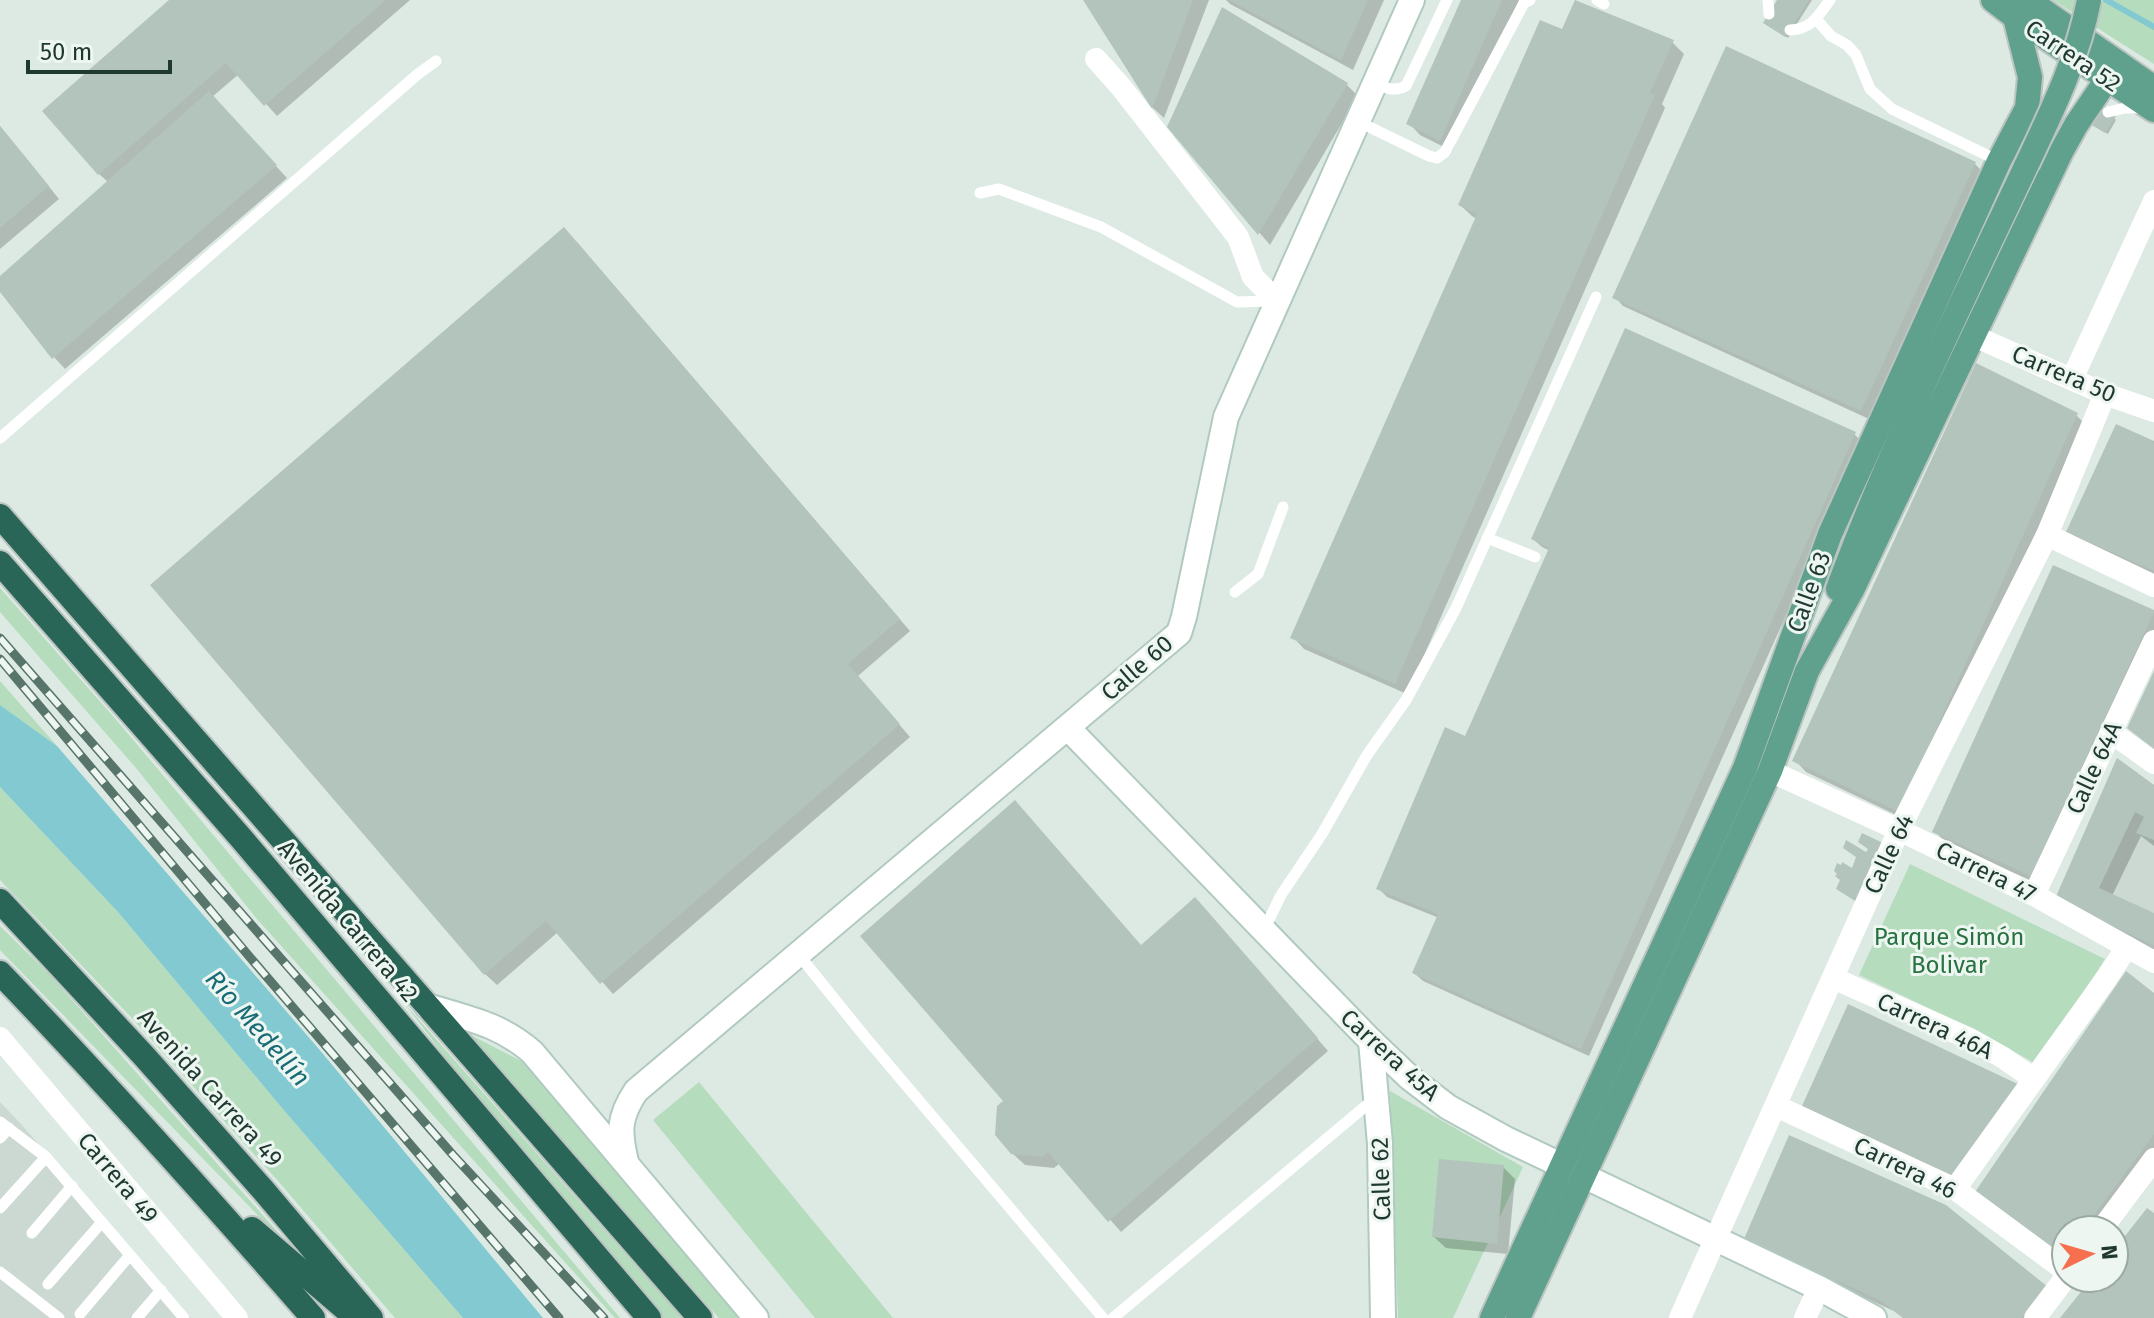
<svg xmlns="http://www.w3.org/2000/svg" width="2154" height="1318" viewBox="0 0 2154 1318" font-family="'Fira Sans',sans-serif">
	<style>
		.built { fill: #cbd9d2 }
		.green { fill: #b5dcbd }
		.water { fill: #82c9d1 }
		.shadow { fill: #0003 }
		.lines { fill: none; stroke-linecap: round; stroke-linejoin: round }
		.stream { stroke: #82c9d1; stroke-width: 6 }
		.building { fill: #b3c4bc }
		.secondary-casing { stroke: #b0cabf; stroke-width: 28 }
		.primary-casing { stroke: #bcc4c1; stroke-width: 28 }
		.highway-casing { stroke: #bcc4c1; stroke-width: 28 }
		.lane { stroke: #fff; stroke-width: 11 }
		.street { stroke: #fff; stroke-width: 22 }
		.secondary { stroke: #fff; stroke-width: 24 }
		.primary { stroke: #60a18d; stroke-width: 24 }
		.highway { stroke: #2a6657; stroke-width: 24 }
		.rail-casing { stroke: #58756c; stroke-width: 9 }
		.rail { stroke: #edf6f1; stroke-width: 6; stroke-dasharray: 18; stroke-linecap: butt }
		.primary-bridge-casing { stroke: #bcc4c1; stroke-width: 28; stroke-linecap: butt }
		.primary-bridge { stroke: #60a18d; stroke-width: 24 }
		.labels { text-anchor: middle; stroke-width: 6; stroke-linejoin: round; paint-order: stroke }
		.street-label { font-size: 24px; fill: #1f3931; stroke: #edf6f1 }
		.park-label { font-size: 24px; fill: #287140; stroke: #edf6f1 }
		.water-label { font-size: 26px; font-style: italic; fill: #186b76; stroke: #edf6f1 }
	</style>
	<rect width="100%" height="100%" fill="#ddeae3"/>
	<g class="built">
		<polygon points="2117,758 2154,785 2154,946 2055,899"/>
		<polygon points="0,1102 20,1123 191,1318 0,1318"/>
	</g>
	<g class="green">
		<polygon points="2053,0 2154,0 2154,64"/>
		<polygon points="0,588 119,723 620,1318 615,1318 257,919 136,768 0,612"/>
		<polygon points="0,681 57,746 0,705"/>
		<polygon points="0,787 118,912 282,1108 463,1318 395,1318 279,1182 130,1016 0,880"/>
		<polygon points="1910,864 2105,959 2036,1064 1981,1033 1859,975"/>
		<polygon points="0,926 48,973 315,1274 0,950"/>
		<polygon points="405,1004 682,1318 661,1318 506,1137"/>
		<polygon points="465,1032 525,1063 740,1318 719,1318"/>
		<polygon points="699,1082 893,1318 815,1318 653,1120"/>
		<polygon points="1390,1091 1523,1167 1453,1318 1398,1318"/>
	</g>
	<polygon class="water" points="0,705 57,746 318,1048 543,1318 463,1318 282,1108 118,912 0,787"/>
	<g class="shadow">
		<polygon points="172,0 410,0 277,116 239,74 212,97 287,178 65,369 54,357 0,289 0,279 109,183 99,174"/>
		<polygon points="1085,0 1209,0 1164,118 1153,108"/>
		<polygon points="1226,0 1384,0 1353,70 1230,4"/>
		<polygon points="1463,0 1519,0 1452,151 1420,135 1409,123"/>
		<polygon points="1779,0 1812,0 1788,38 1767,25"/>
		<polygon points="1563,32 1672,42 1684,54 1662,104 1665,108 1407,694 1304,649 1293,637 1477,219 1472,216 1460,205"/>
		<polygon points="1727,49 1975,164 1984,173 1869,419 1623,306 1615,297"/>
		<polygon points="1346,84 1358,96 1270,245 1169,127"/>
		<polygon points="2114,118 2116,120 2108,134 2094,126"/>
		<polygon points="0,126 59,199 0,249"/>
		<polygon points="576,241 910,631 858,676 910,737 613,994 558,932 497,985 485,974"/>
		<polygon points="2076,415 2088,427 1911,822 1806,772 1795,760"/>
		<polygon points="1854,434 1863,443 1589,1056 1423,981 1414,973 1439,918 1387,897 1378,888 1466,739 1550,551 1542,547 1533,539"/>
		<polygon points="2154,443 2154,576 2080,543 2069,531"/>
		<polygon points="2154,612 2154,648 2043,886 1946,843 1935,831"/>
		<polygon points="2154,788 2154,846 2141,836 2112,896 2154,915 2154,951 2057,898"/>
		<polygon points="1207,911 1328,1051 1121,1232 1060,1163 1054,1168 1025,1165 1012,1153 1142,947"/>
		<polygon points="2154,995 2154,1161 2103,1230 2066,1230 2066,1260 1989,1204"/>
		<polygon points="1503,1167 1515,1179 1508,1254 1446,1248 1434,1237"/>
		<polygon points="1746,1238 2043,1318 1903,1318 1894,1311 1758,1250"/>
	</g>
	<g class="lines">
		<polyline class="stream" points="2106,0 2154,27"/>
	</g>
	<g class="building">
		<polygon points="169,0 386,0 264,106 226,63 98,175 42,111"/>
		<polygon points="1083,0 1193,0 1152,109"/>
		<polygon points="1229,0 1368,0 1341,60"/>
		<polygon points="1461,0 1502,0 1440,141 1406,124"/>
		<polygon points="1575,0 1674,40 1650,93 1655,95 1395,684 1290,638 1477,214 1458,205 1540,20 1562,29"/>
		<polygon points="1777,0 1809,0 1785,37 1763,23"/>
		<polygon points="1222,7 1348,83 1258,235 1167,127"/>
		<polygon points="1726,46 1976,162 1861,411 1612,298"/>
		<polygon points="209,91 277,165 52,359 0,292 0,276"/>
		<polygon points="2100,107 2116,116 2105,133 2090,124"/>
		<polygon points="0,126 49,186 0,228"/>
		<polygon points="564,227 900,619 848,664 900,724 600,984 546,921 484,975 150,585"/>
		<polygon points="1625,328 1856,432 1581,1049 1412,973 1438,914 1376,889 1445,727 1465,736 1549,548 1531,539"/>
		<polygon points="1976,363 2078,413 1899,812 1792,761"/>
		<polygon points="2116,424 2154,441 2154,571 2066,532"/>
		<polygon points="2053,565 2154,610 2154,612 2031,876 1932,832"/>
		<polygon points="2154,671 2154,749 2127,728"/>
		<polygon points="2117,758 2154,785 2154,840 2136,833 2144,817 2135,812 2099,888 2154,913 2154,946 2055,899"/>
		<polygon points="1015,800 1141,945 1195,897 1318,1038 1108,1222 1048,1152 1042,1157 1011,1154 995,1135 997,1106 1003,1101 860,936"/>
		<polygon points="1862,833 1885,844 1860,904 1836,889 1840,880 1835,876 1837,874 1834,871 1837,863 1841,865 1842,862 1852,868 1856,857 1843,848 1846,840 1866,852 1868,849 1858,842"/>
		<polygon points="2126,971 2154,993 2154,1134 2083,1230 2066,1230 2066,1253 2063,1257 1975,1192"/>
		<polygon points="1848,1004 2022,1086 1951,1179 1802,1106"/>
		<polygon points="1789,1135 1946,1205 2048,1287 2022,1318 1903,1318 1880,1300 1744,1239"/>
		<polygon points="1439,1159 1504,1165 1497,1244 1432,1237"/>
		<polygon points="2147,1208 2154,1213 2154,1318 2060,1318 2092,1278 2114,1278 2114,1250"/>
	</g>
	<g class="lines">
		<g class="secondary-casing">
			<g id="secondary">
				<polyline points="1068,728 1371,1041 1410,1078 1448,1107 1506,1139 1819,1288 1874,1318"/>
				<path d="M427,1006C467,1018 500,1024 532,1052L756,1318"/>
				<polyline points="1371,1041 1380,1144 1383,1318"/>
				<path d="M626,1162C619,1132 618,1118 636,1091L1179,633L1184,617L1226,417L1412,0"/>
			</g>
		</g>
		<g class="primary-casing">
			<g id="primary">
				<polyline points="1993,0 2015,17 2154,110"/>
				<polyline points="2022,0 2038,7 2154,88"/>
				<path d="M1838,589C1892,444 1961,304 2027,164"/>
				<polyline points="1492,1318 1745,768 1830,534 1999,161 2027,108 2030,77 2015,17"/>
				<polyline points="1518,1318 1770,771 1807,671 1852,590 2061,152 2076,125 2118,63"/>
			</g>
		</g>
		<g class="highway-casing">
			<g id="highway">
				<polyline points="0,516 700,1318"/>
				<polyline points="0,563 241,838 649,1318"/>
				<polyline points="0,901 144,1056 264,1191 371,1318"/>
				<path d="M0,973C108,1085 211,1201 313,1318"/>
				<polyline points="252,1229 355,1317"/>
			</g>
		</g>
		<g class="lane">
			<polyline points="1597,0 1604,4"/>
			<polyline points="1768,0 1769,14"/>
			<polyline points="1816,19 1831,36 1847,45 1856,55 1870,89 1892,109 1999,161"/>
			<path d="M1790,30C1812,29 1818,16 1830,0"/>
			<path d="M1374,84C1386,88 1395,92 1406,86L1447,0"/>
			<polyline points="2108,112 2125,108 2143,108"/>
			<polyline points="1357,121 1429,156 1437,158 1445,152 1524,3 1530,0"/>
			<polyline points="980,193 999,189 1101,227 1237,302 1276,301"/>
			<polyline points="0,438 418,74 436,61"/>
			<polyline points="1487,538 1535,557"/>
			<polyline points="1235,592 1258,574 1283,507"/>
			<polyline points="1264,930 1281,895 1322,834 1367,755 1406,700 1456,608 1596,297"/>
			<polyline points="799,955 866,1038 1103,1318"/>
			<polyline points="0,1122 46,1157 184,1318"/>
			<polyline points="0,1138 9,1128"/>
			<polyline points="0,1208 46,1157"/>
			<polyline points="32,1233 72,1186"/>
			<polyline points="0,1272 59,1318"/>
			<polyline points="48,1284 102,1222"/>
			<polyline points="80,1314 130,1255"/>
			<polyline points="137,1318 161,1290"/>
			<polyline points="1113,1318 1374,1099"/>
		</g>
		<g class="street">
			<polyline points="1096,59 1121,87 1238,237 1253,277 1277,301"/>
			<polyline points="1974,336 2105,394 2154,411"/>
			<polyline points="2072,379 2154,201"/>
			<polyline points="2047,535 2154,586"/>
			<polyline points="2111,732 2154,763"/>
			<polyline points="1770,771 1899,830 2034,895 2154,962"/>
			<polyline points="2034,895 2154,641"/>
			<polyline points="1833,978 1970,1039 2002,1057 2034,1079"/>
			<polyline points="0,1038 237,1318"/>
			<polyline points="1776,1106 1955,1189 2066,1271"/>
			<polyline points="1955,1189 2106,979 2127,947"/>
			<polyline points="2101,1230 2154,1159"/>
			<polyline points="1680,1318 1899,830 2047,535 2105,394"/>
			<polyline points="1805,1318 1819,1288"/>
			<polyline points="2035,1318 2066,1277"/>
		</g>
		<use href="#secondary" class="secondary"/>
		<use href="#primary" class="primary"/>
		<use href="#highway" class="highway"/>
		<g class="rail-casing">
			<g id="rail">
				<polyline points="0,638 453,1155 604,1318"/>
				<polyline points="0,659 254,962 559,1318"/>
			</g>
		</g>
		<use href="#rail" class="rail"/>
		<g class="primary-bridge-casing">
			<path id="primary-bridge" d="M2027,164C2052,111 2078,58 2089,0"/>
		</g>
		<use href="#primary-bridge" class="primary-bridge"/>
	</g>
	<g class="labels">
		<g class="street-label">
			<text transform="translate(2073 56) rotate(34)" y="8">Carrera 52</text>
			<text transform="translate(2064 374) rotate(23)" y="8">Carrera 50</text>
			<text transform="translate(1809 592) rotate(-70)" y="8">Calle 63</text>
			<text transform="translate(1137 668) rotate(-41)" y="8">Calle 60</text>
			<text transform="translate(2094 768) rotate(-65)" y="8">Calle 64A</text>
			<text transform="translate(1889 854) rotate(-65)" y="8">Calle 64</text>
			<text transform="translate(1986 872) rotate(26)" y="8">Carrera 47</text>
			<text transform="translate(348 921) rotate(50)" y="8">Avenida Carrera 42</text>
			<text transform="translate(1935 1026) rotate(25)" y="8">Carrera 46A</text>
			<text transform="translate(1390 1055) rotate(42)" y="8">Carrera 45A</text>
			<text transform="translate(210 1088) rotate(48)" y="8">Avenida Carrera 49</text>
			<text transform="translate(1905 1168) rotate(26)" y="8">Carrera 46</text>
			<text transform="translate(118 1178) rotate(50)" y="8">Carrera 49</text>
			<text transform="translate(1381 1179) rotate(-92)" y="8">Calle 62</text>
		</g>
		<g class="park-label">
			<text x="1949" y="945">Parque Simón<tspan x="1949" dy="28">Bolivar</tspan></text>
		</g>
		<g class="water-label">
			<text transform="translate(258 1028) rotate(49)" y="9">Río Medellín</text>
		</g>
	</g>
	<g transform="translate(2090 1254) rotate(85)"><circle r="38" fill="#edf6f1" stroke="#9baaa4" stroke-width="2"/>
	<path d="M0-6L14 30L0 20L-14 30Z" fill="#f66f4f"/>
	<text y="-12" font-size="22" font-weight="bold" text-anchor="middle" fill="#1f3931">N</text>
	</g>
	<path d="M28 60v12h142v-12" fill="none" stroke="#1f3931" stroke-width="4"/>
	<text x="40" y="60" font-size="24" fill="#1f3931" stroke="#edf6f1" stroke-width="6" paint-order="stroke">50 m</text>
</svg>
